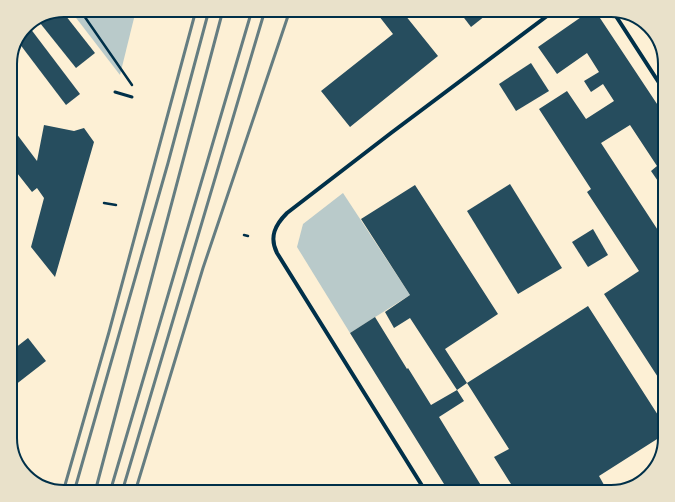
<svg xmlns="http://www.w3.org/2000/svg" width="675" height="502" viewBox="0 0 675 502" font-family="'Work Sans',sans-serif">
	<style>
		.green { fill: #b9caca }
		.building { fill: #264d5e }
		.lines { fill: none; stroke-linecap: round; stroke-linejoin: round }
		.path { stroke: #003049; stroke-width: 2.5 }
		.service { stroke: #003049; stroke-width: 3 }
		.minor { stroke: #003049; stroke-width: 4 }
		.rail { stroke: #657d81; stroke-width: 3 }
		.rim { fill: none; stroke: #003049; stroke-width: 2 }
	</style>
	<rect width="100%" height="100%" fill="#fdf0d5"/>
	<g class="green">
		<polygon points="70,10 136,10 120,75"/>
		<polygon points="343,193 410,295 350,333 297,247 303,224"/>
	</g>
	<g class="building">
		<polygon points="377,10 401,10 438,56 350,127 321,91 393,34 375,11"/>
		<polygon points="458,10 488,10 490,12 471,27"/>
		<polygon points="587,10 600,10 598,15 665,116 665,185 662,187 651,171 657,166 630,125 601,143 665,241 665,388 604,294 639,271 587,192 591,189 539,109 567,91 586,119 614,101 603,84 591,92 584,81 599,72 587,53 557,74 538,47 587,13"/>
		<polygon points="62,11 95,53 76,68 40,23 50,15"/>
		<polygon points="30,28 80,94 66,105 19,43 24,33"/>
		<polygon points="654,33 660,40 665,62 653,45 659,42 653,34"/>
		<polygon points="531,63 549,91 516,111 499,84"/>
		<polygon points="10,125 37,161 44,125 74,131 84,128 94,142 55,277 31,247 44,198 37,188 32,192 10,164"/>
		<polygon points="510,184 562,268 518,294 467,211"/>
		<polygon points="415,185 498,314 445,349 467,383 457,390 410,318 394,328 385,312 410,295 361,219"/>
		<polygon points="593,229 608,255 588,267 572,242"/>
		<polygon points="588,306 665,426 665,434 599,476 608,492 516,492 494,457 509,449 467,383"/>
		<polygon points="375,317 407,369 408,368 431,405 457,390 464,401 439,417 485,492 449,492 350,333"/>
		<polygon points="28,338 46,361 10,389 10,352"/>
	</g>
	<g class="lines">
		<g class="path">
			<polyline points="80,10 132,85"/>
			<polyline points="104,203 116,205"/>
			<polyline points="244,235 248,236"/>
		</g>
		<polyline class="service" points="115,92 132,97"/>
		<g class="minor">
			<polyline points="612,10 665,92"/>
			<path d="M426,492L277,253C269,237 275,225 287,213L391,133L555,10"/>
		</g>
		<g class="rail">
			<polyline points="63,492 109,332 196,10"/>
			<polyline points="74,492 168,163 209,10"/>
			<polyline points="95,492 223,10"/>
			<polyline points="110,492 252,10"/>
			<polyline points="122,492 265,10"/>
			<polyline points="135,492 203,268 290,10"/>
		</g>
	</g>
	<path d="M0 0H675V502H0ZM64 17H611A47 47 0 0 1 658 64V438A47 47 0 0 1 611 485H64A47 47 0 0 1 17 438V64A47 47 0 0 1 64 17Z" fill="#e9e1ca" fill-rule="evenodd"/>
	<path class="rim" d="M64 17H611A47 47 0 0 1 658 64V438A47 47 0 0 1 611 485H64A47 47 0 0 1 17 438V64A47 47 0 0 1 64 17Z"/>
</svg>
